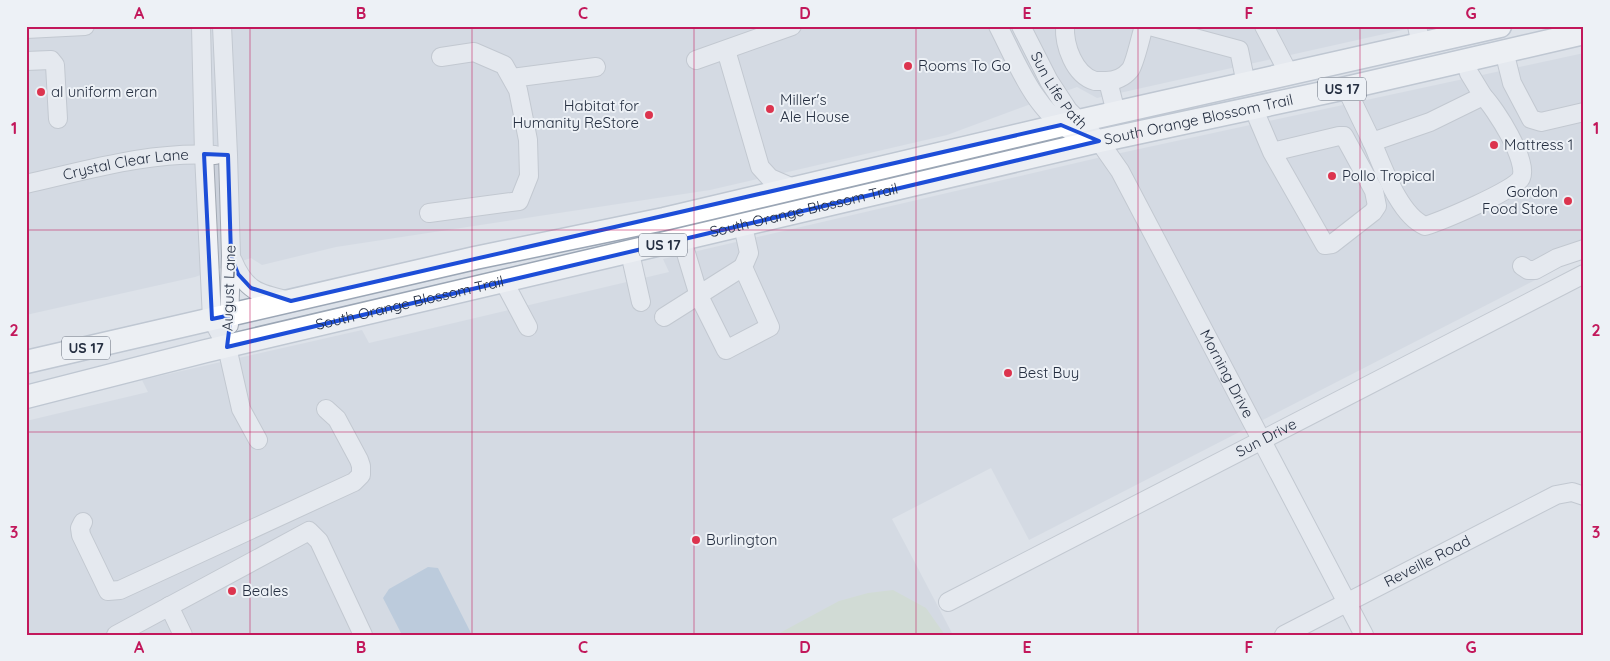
<svg xmlns="http://www.w3.org/2000/svg" width="1610" height="661" viewBox="0 0 1610 661" font-family="Quicksand,sans-serif">
	<style>
		.built { fill: #cbd1db }
		.green { fill: #c3d3bd }
		.water { fill: #94b0cd }
		.lines { fill: none; stroke-linecap: round; stroke-linejoin: round }
		.minor-casing { stroke: #a2a9b3; stroke-width: 20 }
		.major-casing { stroke: #9ba6b5; stroke-width: 25 }
		.minor { stroke: #f0f2f6; stroke-width: 18 }
		.major { stroke: #fff; stroke-width: 22 }
		.marked { fill: none; stroke: #1d4ed8; stroke-width: 4; stroke-linejoin: round }
		.grid { fill: none; stroke: #c2185b; stroke-width: 1; stroke-opacity: 0.55 }
		.poi-dot { fill: #dc344e; stroke: #edf1f6; stroke-width: 2 }
		.labels { text-anchor: middle; stroke-width: 4; stroke-linejoin: round; paint-order: stroke }
		.shield { fill: #edf1f6; stroke: #616977; stroke-width: 1 }
		.shield-label { font-size: 14px; font-weight: bold; fill: #252f41 }
		.poi-label { font-size: 15px; fill: #252f41; stroke: #edf1f6; text-anchor: start }
		.street-label { font-size: 15px; fill: #252f41; stroke: #edf1f6 }
		.neatline { fill: none; stroke: #c2185b; stroke-width: 2 }
		.grid-label { font-size: 16px; text-anchor: middle; font-weight: bold; fill: #c2185b }
	</style>
	<rect width="100%" height="100%" fill="#dde2e9"/>
	<g class="built">
		<polygon points="26,26 1420,26 1097,98 1077,87 947,135 710,190 336,247 262,265 251,258 195,277 26,315"/>
		<polygon points="1584,53 1584,255 1029,540 991,468 892,519 953,635 26,635 26,421 148,392 142,380 362,330 369,343 669,272 663,259 1093,159"/>
	</g>
	<polygon class="green" points="893,590 926,608 945,635 776,635 839,601 868,593"/>
	<polygon class="water" points="428,567 438,568 472,635 402,635 383,598 389,589"/>
	<g class="lines">
		<g class="minor-casing">
			<g id="minor">
				<polyline points="201,26 204,154 212,319 227,347 241,409 258,440"/>
				<polyline points="222,26 228,155 231,256 229,325"/>
				<path d="M998,26C1017,63 1034,109 1071,131"/>
				<path id="s1" d="M1021,26L1049,81L1068,110L1099,141L1120,171L1364,635"/>
				<path d="M1065,26C1064,45 1074,75 1095,81C1098,81 1103,81 1106,81C1115,81 1124,77 1130,70C1135,64 1141,35 1144,26"/>
				<polyline points="1150,26 1239,50 1246,84"/>
				<polyline points="1264,26 1289,74"/>
				<polyline points="1417,26 1421,45"/>
				<polyline points="26,29 85,26"/>
				<polyline points="726,50 760,167 770,178 793,188"/>
				<polyline points="1504,51 1512,83 1531,119 1541,122 1584,112"/>
				<polyline points="696,60 792,26"/>
				<polyline points="26,61 51,60 55,65 58,119"/>
				<polyline points="512,78 596,67"/>
				<polyline points="1108,81 1116,113"/>
				<polyline points="1346,88 1372,142 1430,122 1483,96 1469,73 1465,60"/>
				<polyline points="1255,107 1258,119 1272,152 1325,245 1332,244 1373,212 1377,206 1374,191 1344,136 1339,136 1272,152"/>
				<path d="M1372,142C1383,167 1399,215 1425,226C1441,221 1516,190 1521,178C1529,161 1495,108 1483,96"/>
				<path id="s2" d="M26,184C88,170 151,151 215,155"/>
				<polyline points="429,213 519,201 529,176 528,140 518,90 504,65 474,52 441,57"/>
				<polyline points="682,240 699,296 726,350 770,327 743,267 749,253 743,226"/>
				<polyline points="630,253 641,302"/>
				<path d="M233,261C246,292 260,294 290,301"/>
				<polyline points="1522,266 1528,270 1535,270 1557,258 1584,249"/>
				<polyline points="504,282 528,327"/>
				<polyline points="664,317 743,267"/>
				<polyline points="83,522 80,528 81,535 108,591 120,590 354,482 361,475 361,466 359,460 337,419 326,409"/>
				<path id="s3" d="M948,602L1584,274"/>
				<polyline points="169,606 183,635"/>
				<polyline points="116,635 309,531 319,541 363,635"/>
				<path id="s4" d="M1284,635L1556,495L1572,492L1584,496"/>
			</g>
		</g>
		<g class="major-casing">
			<g id="major">
				<polyline points="26,362 475,258 664,219 1079,121 1500,26"/>
				<path id="s5" d="M26,397L206,351L1099,141L1346,88L1584,33"/>
			</g>
		</g>
		<use href="#minor" class="minor"/>
		<use href="#major" class="major"/>
	</g>
	<path d="M0 0H1610V661H0ZM1061,125L1099,141L227,347L231,315L212,319L204,154L228,155L231,256L238,274L251,288L291,301Z" fill="#dde2e9" fill-opacity=".55" fill-rule="evenodd"/>
	<path class="marked" d="M1061,125L1099,141L227,347L231,315L212,319L204,154L228,155L231,256L238,274L251,288L291,301Z"/>
	<path class="grid" d="M250,26V635M472,26V635M694,26V635M916,26V635M1138,26V635M1360,26V635M26,230H1584M26,432H1584"/>
	<g class="poi-dot">
		<circle cx="908" cy="66" r="5"/>
		<circle cx="41" cy="92" r="5"/>
		<circle cx="770" cy="109" r="5"/>
		<circle cx="649" cy="115" r="5"/>
		<circle cx="1494" cy="145" r="5"/>
		<circle cx="1332" cy="176" r="5"/>
		<circle cx="1568" cy="201" r="5"/>
		<circle cx="1008" cy="373" r="5"/>
		<circle cx="696" cy="540" r="5"/>
		<circle cx="232" cy="591" r="5"/>
	</g>
	<g class="labels">
		<g class="shield">
			<rect x="1318" y="77.5" width="48" height="23" rx="4"/>
			<rect x="639" y="233.5" width="48" height="23" rx="4"/>
			<rect x="62" y="336.5" width="48" height="23" rx="4"/>
		</g>
		<g class="shield-label">
			<text x="1342" y="94">US 17</text>
			<text x="663" y="250">US 17</text>
			<text x="86" y="353">US 17</text>
		</g>
		<g class="poi-label">
			<text x="918" y="71">Rooms To Go</text>
			<text x="51" y="97">al uniform eran</text>
			<text x="780" y="105">Miller's<tspan x="780" dy="17">Ale House</tspan></text>
			<text x="639" y="111" text-anchor="end">Habitat for<tspan x="639" dy="17">Humanity ReStore</tspan></text>
			<text x="1504" y="150">Mattress 1</text>
			<text x="1342" y="181">Pollo Tropical</text>
			<text x="1558" y="197" text-anchor="end">Gordon<tspan x="1558" dy="17">Food Store</tspan></text>
			<text x="1018" y="378">Best Buy</text>
			<text x="706" y="545">Burlington</text>
			<text x="242" y="596">Beales</text>
		</g>
		<g class="street-label">
			<text dy="5" stroke="none"><textPath href="#s1" startOffset="75">Sun Life Path</textPath></text>
			<text dy="5" stroke="none"><textPath href="#s5" startOffset="1205">South Orange Blossom Trail</textPath></text>
			<text dy="5" stroke="none"><textPath href="#s2" startOffset="102">Crystal Clear Lane</textPath></text>
			<text dy="5" stroke="none"><textPath href="#s5" startOffset="800">South Orange Blossom Trail</textPath></text>
			<text transform="translate(229 288) rotate(-88)" y="5">August Lane</text>
			<text dy="5" stroke="none"><textPath href="#s5" startOffset="395">South Orange Blossom Trail</textPath></text>
			<text dy="5" stroke="none"><textPath href="#s1" startOffset="406">Morning Drive</textPath></text>
			<text dy="5" stroke="none"><textPath href="#s3" startOffset="358">Sun Drive</textPath></text>
			<text dy="5" stroke="none"><textPath href="#s4" startOffset="161">Reveille Road</textPath></text>
		</g>
	</g>
	<rect width="1610" height="661" fill="none" stroke="#edf1f6" stroke-width="55"/>
	<rect x="28" y="28" width="1554" height="606" class="neatline"/>
	<g class="grid-label">
		<text x="139" y="19">A</text>
		<text x="361" y="19">B</text>
		<text x="583" y="19">C</text>
		<text x="805" y="19">D</text>
		<text x="1027" y="19">E</text>
		<text x="1249" y="19">F</text>
		<text x="1471" y="19">G</text>
		<text x="14" y="134">1</text>
		<text x="1596" y="134">1</text>
		<text x="14" y="336">2</text>
		<text x="1596" y="336">2</text>
		<text x="14" y="538">3</text>
		<text x="1596" y="538">3</text>
		<text x="139" y="653">A</text>
		<text x="361" y="653">B</text>
		<text x="583" y="653">C</text>
		<text x="805" y="653">D</text>
		<text x="1027" y="653">E</text>
		<text x="1249" y="653">F</text>
		<text x="1471" y="653">G</text>
	</g>
</svg>
